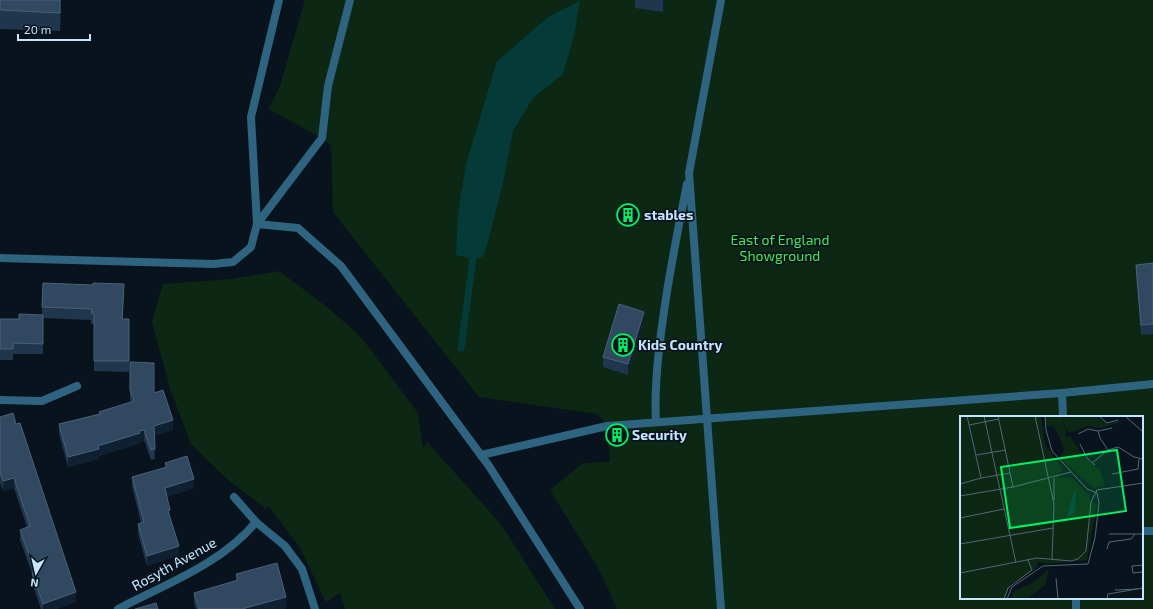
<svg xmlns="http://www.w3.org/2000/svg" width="1153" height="609" viewBox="0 0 1153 609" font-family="'Exo 2',sans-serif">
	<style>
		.green { fill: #0c2713; fill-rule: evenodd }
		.water { fill: #043b38 }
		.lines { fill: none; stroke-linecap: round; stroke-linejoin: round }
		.stream { stroke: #043b38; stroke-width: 7 }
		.service { stroke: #2f6481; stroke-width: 8 }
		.minor { stroke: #2f6481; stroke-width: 8 }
		.wall { fill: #1f364c }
		.shaded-wall { fill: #0f2031 }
		.building { fill: #314960; stroke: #486279 }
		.labels { text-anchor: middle; stroke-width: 3.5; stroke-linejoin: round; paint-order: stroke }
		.poi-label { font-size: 14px; font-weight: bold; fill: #c5e6ff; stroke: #09131d; text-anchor: start }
		.park-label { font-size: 14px; fill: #45ea50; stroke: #09131d }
		.street-label { font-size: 14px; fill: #c5e6ff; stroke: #09131d }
		.inset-road { fill: none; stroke: #546777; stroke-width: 1 }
		.view { fill: #00f063; fill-opacity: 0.15; stroke: #00f063; stroke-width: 2 }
		.inset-edge { fill: none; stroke: #c5e6ff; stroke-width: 2 }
	</style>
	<rect width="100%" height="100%" fill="#09131d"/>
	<g class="green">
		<path d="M305,0H1153V609H617L601,573L550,490L583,463L610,462L607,425L597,414L479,397L333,212L331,145L322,138L268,109L279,89ZM961,417H1142V598H961Z"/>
		<polygon points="279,271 326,306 361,337 418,413 423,448 427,442 501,524 555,609 345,609 340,593 326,602 300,548 268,505 266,509 227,479 191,444 171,392 152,322 163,284 231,279"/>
	</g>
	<polygon class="water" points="580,1 574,36 563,74 533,98 513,131 503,183 486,249 482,257 473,259 456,255 458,213 466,164 497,61 548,17"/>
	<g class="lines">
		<polyline class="stream" points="461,348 474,251"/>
		<g class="service">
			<polyline points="279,0 251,117 257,224 298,228 341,266 489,466 580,609"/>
			<polyline points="0,258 213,264 233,262 251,247 257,224 322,138 328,86 350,0"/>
			<polyline points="1063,417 1062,393 1153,384"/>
			<path d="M656,422C654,387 658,353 663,319C669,273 678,229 687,184"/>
			<polyline points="481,455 607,426 1062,393"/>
			<polyline points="1142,531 1153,531"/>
			<polyline points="1076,598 1076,609"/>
			<polyline points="721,609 689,173 721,0"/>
		</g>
		<g class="minor">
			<polyline points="0,400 42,401 77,386"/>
			<polyline points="234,497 256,522 285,546 302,569 315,609"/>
			<path d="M118,609C166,584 221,564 256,522"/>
		</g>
	</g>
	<g class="wall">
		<polygon points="0,0 61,0 60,31 0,29"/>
		<polygon points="635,0 665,0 663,12 635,8"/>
		<polygon points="1153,263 1153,334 1141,335 1136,275 1136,265"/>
		<polygon points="124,295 123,319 129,319 129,372 94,371 94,324 91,324 91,320 43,318 43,354 13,354 13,360 0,360 0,319 19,319 42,315 42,307"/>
		<polygon points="644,322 628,375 603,367 603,357"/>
		<polygon points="130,362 154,393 173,430 154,436 155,459 151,460 144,440 140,441 140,443 99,456 99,459 68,467 59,434 59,424 99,414 99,412 131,402 130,400"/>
		<polygon points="0,417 76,602 56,609 41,609 32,583 32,573 20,540 20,530 27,527 14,488 3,491 0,482"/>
		<polygon points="165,463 194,488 167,497 170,519 179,555 147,566 138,534 138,524 141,523 132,486 132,477 165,468"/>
		<polygon points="236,574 286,608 281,609 196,609 194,603 194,593 236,581"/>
	</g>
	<g class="shaded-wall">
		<polygon points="60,0 61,0 60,31"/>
		<polygon points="663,0 665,0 663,12"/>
		<polygon points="644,312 644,322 628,375 628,364"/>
		<polygon points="173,420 173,430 154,436 154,426"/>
		<polygon points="144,430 144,440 140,441 140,443 99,456 99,459 68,467 68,457"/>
		<polygon points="14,478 14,488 3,491 3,481"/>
		<polygon points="194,479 194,488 165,498 165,488"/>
		<polygon points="170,510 170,520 168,511"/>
		<polygon points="179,546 179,555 147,566 147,556"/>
		<polygon points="76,592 76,602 56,609 43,609 43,604"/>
		<polygon points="286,597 286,608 281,609 242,609"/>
	</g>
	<g class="building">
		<polygon points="0,0 60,0 60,13 0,10"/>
		<polygon points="1153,263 1153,324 1141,325 1136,265"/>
		<polygon points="43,283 93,285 93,283 124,284 122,319 129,319 129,361 94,361 94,314 91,313 92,309 42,307"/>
		<polygon points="619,304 644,312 628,364 603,357"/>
		<polygon points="19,314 43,315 43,344 13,343 13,349 0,349 0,319 19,319"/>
		<polygon points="130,362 154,363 154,393 163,390 173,420 154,426 155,449 151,450 144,430 139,431 140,433 98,446 99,449 68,457 59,424 100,414 99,412 134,401 130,390"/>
		<polygon points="13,413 16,424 20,423 76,592 43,604 32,573 35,572 20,530 30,526 14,478 3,481 0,472 0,417"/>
		<polygon points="187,456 194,479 165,488 170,510 168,511 179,546 147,556 138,524 144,522 132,477 167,467 165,463"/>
		<polygon points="277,563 286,597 242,609 199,609 194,593 238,580 236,574"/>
		<polygon points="156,603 158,609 135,609"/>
	</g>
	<defs>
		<g id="building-ring" transform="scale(1.15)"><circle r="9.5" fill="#09131d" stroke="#00f063" stroke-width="1.5"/><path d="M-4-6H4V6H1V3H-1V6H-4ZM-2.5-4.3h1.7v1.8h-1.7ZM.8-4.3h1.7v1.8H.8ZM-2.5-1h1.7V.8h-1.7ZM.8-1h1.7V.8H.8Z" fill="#00f063"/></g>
	</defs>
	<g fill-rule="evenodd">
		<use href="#building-ring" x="628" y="215"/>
		<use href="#building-ring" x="623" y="345"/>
		<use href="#building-ring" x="617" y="435"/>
	</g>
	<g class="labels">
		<g class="poi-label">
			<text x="644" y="220">stables</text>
			<text x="638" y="350">Kids Country</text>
			<text x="632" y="440">Security</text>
		</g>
		<g class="park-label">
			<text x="780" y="245">East of England<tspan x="780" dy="16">Showground</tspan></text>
		</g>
		<g class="street-label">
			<text transform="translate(174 564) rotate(-29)" y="5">Rosyth Avenue</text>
		</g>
	</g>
	<g transform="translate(960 416)">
		<rect width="183" height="183" fill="#09131d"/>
		<path d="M0,0H81L85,28L103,54L98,58L99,61L112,62L129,79L130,85L137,88L127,144L89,148L78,146L76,153L51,168L45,183H0ZM85,0H101L106,15L105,20L111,21L123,40L140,54L145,69L134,72L108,50L101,41L104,33L97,16L94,11L86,9ZM135,0L149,8L163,4L156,8L140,12L128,10L112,16L107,15L102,2ZM89,153L85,169L67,183H51L53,176L74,166Z" fill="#0c2713"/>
		<path d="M116,76L115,96L107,103L113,77Z" fill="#043b38"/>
		<path class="inset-road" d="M7,0L21,62L50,57M24,0L56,147M75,0L94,88L92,143M139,0L147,7L158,4M165,0L183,16M9,9L39,3M118,18L128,13L138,15M120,28L127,42L135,49M148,34L140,22L138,15L152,12M16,39L46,34M132,47L148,34L158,31L174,41L183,43M152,58L178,53L179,43M94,62V84M0,68L21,62M53,71L111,56M0,80L53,71L38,0M0,102L44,93M149,118H183M0,128L93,112M147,133L149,126L171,123L175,118M183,149L172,150L173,157L183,156M0,157L77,142L111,145L118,143L126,135L131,86L137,74L183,67M96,162L98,183M155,174L178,173M44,183L48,172L72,154L68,144M47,183L52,171L83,150L128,148L135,122L139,87L137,77L127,73L92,35L86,14L85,0M147,183L148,178L183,172"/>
		<path class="view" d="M157,34L166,95L50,112L41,51Z"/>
		<rect width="183" height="183" class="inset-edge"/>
	</g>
	<g transform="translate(36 573) rotate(188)" stroke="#09131d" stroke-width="3" paint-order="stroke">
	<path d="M0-3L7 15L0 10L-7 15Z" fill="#c5e6ff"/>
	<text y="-6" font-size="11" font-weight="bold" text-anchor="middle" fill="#c5e6ff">N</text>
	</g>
	<path d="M18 34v6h72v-6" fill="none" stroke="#c5e6ff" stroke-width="2"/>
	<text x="24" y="34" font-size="12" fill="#c5e6ff" stroke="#09131d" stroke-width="3" paint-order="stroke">20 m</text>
</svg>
